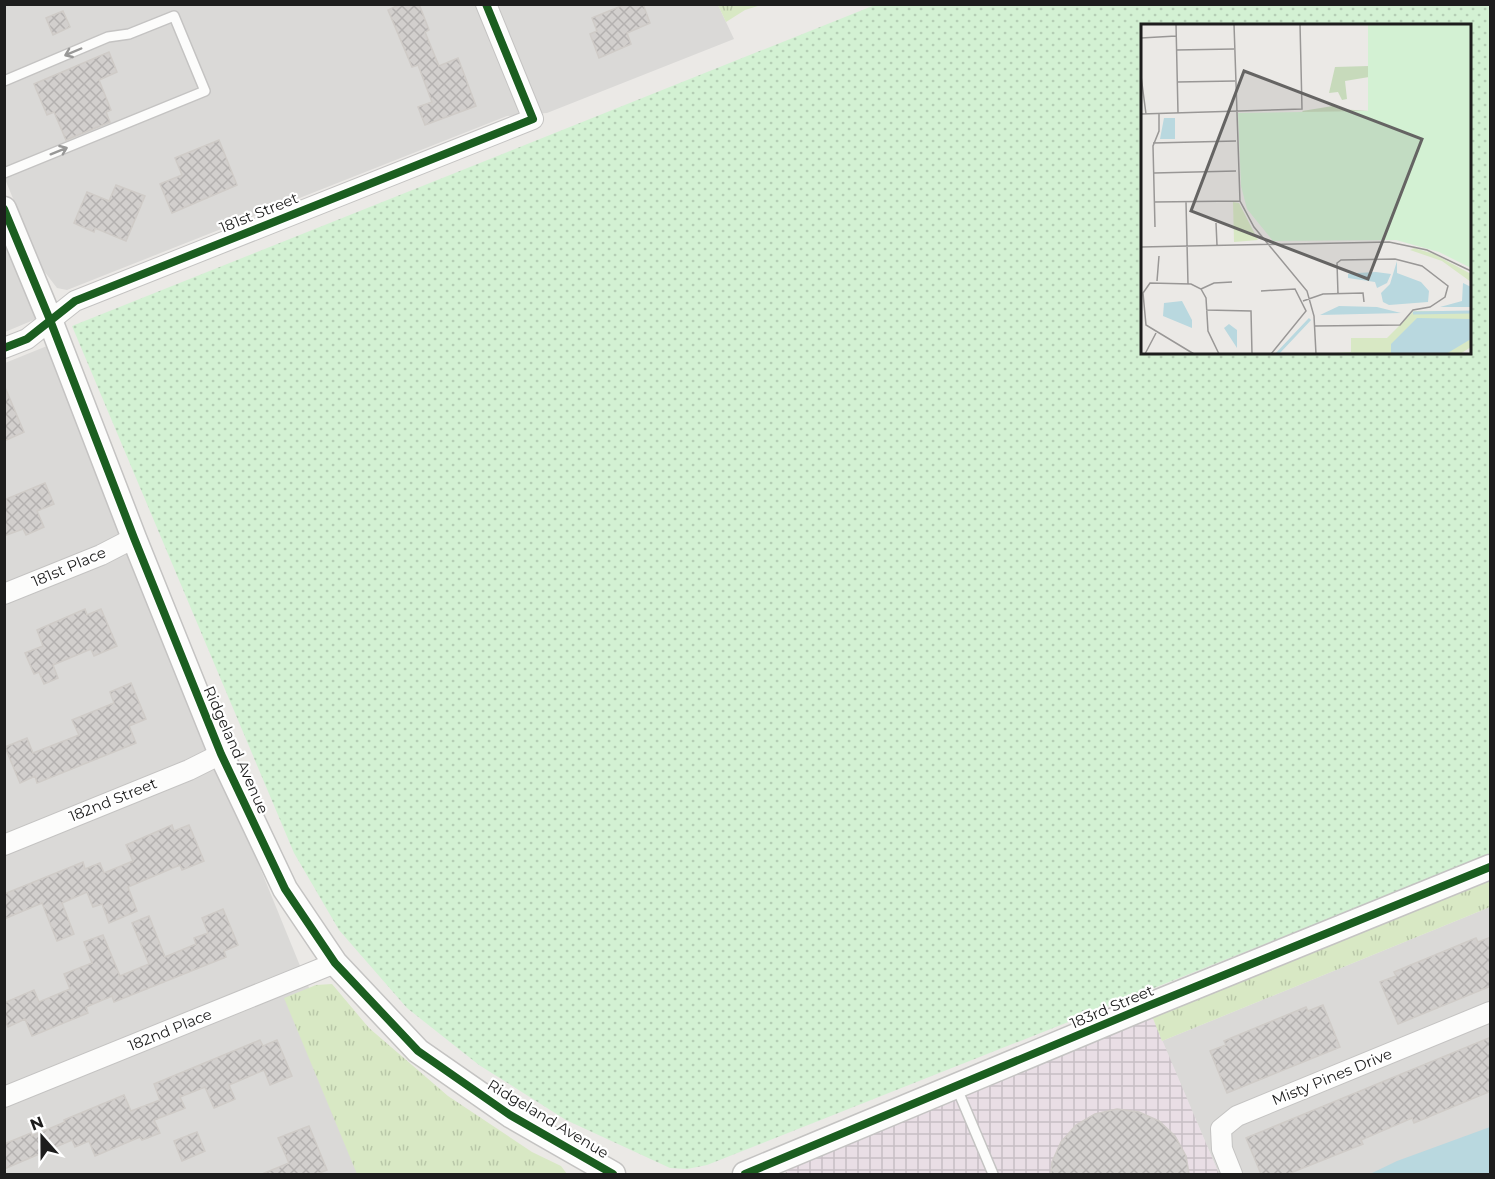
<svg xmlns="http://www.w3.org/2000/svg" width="1495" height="1179" viewBox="0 0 1495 1179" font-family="Montserrat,sans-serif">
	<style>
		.residential { fill: #dad9d7 }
		.industrial { fill: url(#industrial-grid) }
		.grass { fill: url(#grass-tufts) }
		.park { fill: url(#park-dots); fill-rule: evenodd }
		.water { fill: #b9d8df }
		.building { fill: url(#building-cross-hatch); stroke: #cfcbc7; stroke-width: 1.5 }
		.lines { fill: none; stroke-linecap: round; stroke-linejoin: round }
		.service-casing { stroke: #c4c3c2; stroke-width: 12 }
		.minor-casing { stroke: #c4c3c2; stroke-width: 22 }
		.tertiary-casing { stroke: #c4c3c2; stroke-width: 27 }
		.service { stroke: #fcfcfb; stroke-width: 9 }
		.minor { stroke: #fcfcfb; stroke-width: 20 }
		.tertiary { stroke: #fcfcfb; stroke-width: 24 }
		.cycleway-casing { stroke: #fff; stroke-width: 11 }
		.cycleway { stroke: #1b5e20; stroke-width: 8 }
		.oneway { stroke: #989897 }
		.labels { text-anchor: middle; stroke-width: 4.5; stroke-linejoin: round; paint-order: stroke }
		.street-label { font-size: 15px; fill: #1d1d1d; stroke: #fff }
		.inset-river { fill: none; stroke: #b9d8df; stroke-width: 3 }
		.inset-road { fill: none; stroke: #999796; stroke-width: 1.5 }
		.view { fill: #656463; fill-opacity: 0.15; stroke: #656463; stroke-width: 3 }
		.inset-edge { fill: none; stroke: #1d1d1d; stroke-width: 3 }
	</style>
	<defs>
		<pattern id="industrial-grid" width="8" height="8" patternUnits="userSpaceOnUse" patternTransform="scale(1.5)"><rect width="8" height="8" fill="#e9dee5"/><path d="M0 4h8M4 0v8" fill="none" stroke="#c7bec4"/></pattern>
		<pattern id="grass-tufts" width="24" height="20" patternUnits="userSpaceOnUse" patternTransform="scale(1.5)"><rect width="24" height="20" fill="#d8e8c4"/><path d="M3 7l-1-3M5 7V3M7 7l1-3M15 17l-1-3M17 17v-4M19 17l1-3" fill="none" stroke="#b9c7a8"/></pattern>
		<pattern id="park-dots" width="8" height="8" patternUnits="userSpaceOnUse" patternTransform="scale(1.5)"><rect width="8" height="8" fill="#d3f1d3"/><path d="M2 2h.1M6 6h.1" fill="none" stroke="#b5ceb5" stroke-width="1.8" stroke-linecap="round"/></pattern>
		<pattern id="building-cross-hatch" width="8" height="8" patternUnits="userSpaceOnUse" patternTransform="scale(1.5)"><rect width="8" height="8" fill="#d2cfcd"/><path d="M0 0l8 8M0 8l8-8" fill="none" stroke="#b4b1b0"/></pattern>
	</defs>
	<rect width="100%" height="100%" fill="#ebe9e6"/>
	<g class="residential">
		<polygon points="4,5 718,5 734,39 547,113 507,116 67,290 57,288 41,267 5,179"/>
		<polygon points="4,241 36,319 5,332 4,332"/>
		<polygon points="47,346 385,1174 5,1174 5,363"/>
		<polygon points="1490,907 1490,1174 1219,1174 1162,1041"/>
	</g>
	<polygon class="industrial" points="1152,1016 1219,1174 784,1174 790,1169"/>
	<g class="grass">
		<polygon points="718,5 761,5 745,10 726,22"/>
		<polygon points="1490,878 1490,907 1162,1041 1152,1016"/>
		<polygon points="332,984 369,1028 448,1096 532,1152 561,1166 567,1174 357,1174 284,998 316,985"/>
	</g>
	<path class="park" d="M875,5H1490V855L707,1165L687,1169L670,1168L566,1120L479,1065L407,1008L339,930L294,853L72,326ZM1142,26H1470V352H1142Z"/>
	<polygon class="water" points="1490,1127 1490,1174 1370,1174 1397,1161"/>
	<g class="building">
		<polygon points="400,4 419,4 429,30 425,32 439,66 458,58 476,106 425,125 418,107 432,102 418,65 412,67 388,10"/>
		<polygon points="626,4 643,4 650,23 627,33 631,44 599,58 590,34 597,31 592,18"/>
		<polygon points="63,11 70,27 53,35 46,18"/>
		<polygon points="109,52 117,72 99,80 111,110 106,112 110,122 66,140 54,112 47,115 34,84"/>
		<polygon points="219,140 237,185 172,213 160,184 182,175 175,158"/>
		<polygon points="116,185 145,196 126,241 95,228 94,232 74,223 87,192 109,201"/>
		<polygon points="4,385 24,432 4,441"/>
		<polygon points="45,483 54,504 37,511 44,527 26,535 23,529 4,536 4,500"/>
		<polygon points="85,609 87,615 101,609 117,646 94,656 91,649 53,665 58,678 44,684 39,672 34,674 25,653 43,646 37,630"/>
		<polygon points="131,683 146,719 129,726 136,743 37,783 35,776 20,783 5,747 27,738 33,753 79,735 72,720 114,703 110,692"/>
		<polygon points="172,825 174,831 189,825 204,861 182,870 180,865 128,887 137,911 109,923 102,904 93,907 87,892 62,903 74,934 57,941 42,903 4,919 4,894 83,862 85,869 100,863 104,873 133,861 126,845"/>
		<polygon points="223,909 238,945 224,951 226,957 114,1002 112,996 86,1007 88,1013 32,1036 25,1019 8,1027 4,1018 4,1003 34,990 39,1002 70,989 64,974 92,963 84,942 103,935 120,976 149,964 132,923 149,916 165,957 196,944 194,938 208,933 202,918"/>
		<polygon points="1491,937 1491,986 1398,1024 1380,982 1396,976 1394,972 1476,938 1478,942"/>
		<polygon points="1323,1005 1340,1047 1227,1093 1210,1051 1226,1045 1224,1041 1306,1007 1308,1011"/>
		<polygon points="1491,1037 1491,1091 1414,1123 1412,1118 1361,1140 1363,1144 1288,1174 1261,1174 1246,1138"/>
		<polygon points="260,1040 263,1046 277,1040 292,1076 270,1085 264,1070 229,1085 235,1099 214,1108 205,1087 180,1097 185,1108 154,1120 160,1133 142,1140 140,1137 95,1156 89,1141 75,1147 72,1140 4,1169 4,1144 31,1133 32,1136 65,1122 64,1120 124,1095 131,1111 160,1100 154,1084"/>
		<polygon points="1117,1109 1139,1112 1159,1121 1175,1136 1186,1156 1189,1174 1051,1174 1052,1162 1061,1142 1076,1125 1095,1114"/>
		<polygon points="309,1126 327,1170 317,1174 262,1174 289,1163 278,1138"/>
		<polygon points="197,1132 205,1151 182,1161 174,1141"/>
	</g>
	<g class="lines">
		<g class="service-casing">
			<g id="service">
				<polyline points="4,81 108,37 129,34 174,16 205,91 4,173"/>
				<polyline points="956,1086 993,1174"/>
			</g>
		</g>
		<g class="minor-casing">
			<g id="minor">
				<polyline points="4,348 27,339 75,301 533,119 486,4"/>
				<polyline points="4,594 101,555 134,538"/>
				<polyline points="4,845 189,770 221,754"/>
				<polyline points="4,1097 335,963"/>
				<polyline points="1232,1174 1222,1149 1221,1129 1237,1116 1490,1012"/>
			</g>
		</g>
		<g class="tertiary-casing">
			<g id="tertiary">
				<polyline points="4,209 50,320 134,538 221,754 285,889 335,963 418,1051 510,1115 613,1174"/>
				<polyline points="745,1174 1148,1006 1490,867"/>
			</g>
		</g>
		<use href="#service" class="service"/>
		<use href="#minor" class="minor"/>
		<use href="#tertiary" class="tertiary"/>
		<g class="cycleway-casing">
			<g id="cycleway">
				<polyline points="4,209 50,320 134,538 221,754 285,889 335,963 418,1051 510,1115 613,1174"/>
				<polyline points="4,348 27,339 75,301 533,119 486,4"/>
				<polyline points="745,1174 1148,1006 1490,867"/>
			</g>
		</g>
		<use href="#cycleway" class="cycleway"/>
	</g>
	<defs><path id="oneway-shaft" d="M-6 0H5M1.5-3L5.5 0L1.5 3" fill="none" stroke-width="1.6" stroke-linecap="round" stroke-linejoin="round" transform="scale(1.5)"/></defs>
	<g class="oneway">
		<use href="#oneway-shaft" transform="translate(73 52) rotate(157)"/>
		<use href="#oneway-shaft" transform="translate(59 151) rotate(-22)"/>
	</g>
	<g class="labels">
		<g class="street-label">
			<text transform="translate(259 213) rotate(-22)" y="5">181st Street</text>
			<text transform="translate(69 567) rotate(-23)" y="5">181st Place</text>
			<text transform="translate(236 750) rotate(66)" y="5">Ridgeland Avenue</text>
			<text transform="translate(113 800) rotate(-22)" y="5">182nd Street</text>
			<text transform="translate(1112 1007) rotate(-23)" y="5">183rd Street</text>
			<text transform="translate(170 1030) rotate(-22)" y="5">182nd Place</text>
			<text transform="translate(1332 1077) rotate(-22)" y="5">Misty Pines Drive</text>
			<text transform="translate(548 1119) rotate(31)" y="5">Ridgeland Avenue</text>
		</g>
	</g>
	<g transform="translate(1141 24)">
		<rect width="330" height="330" fill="#ebe9e6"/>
		<path d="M92,178L98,179L117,216L93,218ZM273,224L293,230L330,250V258L301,237L269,226ZM273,287H330V323L319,330H178L210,328V314H246Z" fill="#d8e8c4"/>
		<path d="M228,42V53L204,57L206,75L201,76L197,68L188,69L194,43ZM192,82L199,85L228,87L164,90L161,87Z" fill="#c7dabb"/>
		<path d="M227,0H330V244L298,228L255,216L132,217L106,185L100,162L97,89L227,87Z" fill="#d3f1d3"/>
		<path d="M23,94H34V115H19ZM256,237V249L280,258L288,267L287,278L248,281L242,278L240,269L249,260ZM216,249L235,248L250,250L246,259L236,264L234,258L207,254V250ZM322,259L330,263V283H299L321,277ZM41,277L51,296V304L22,292L23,279ZM198,282L236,283L260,289L179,291ZM276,294L330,295V315L305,330H250V320ZM88,300L96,306V324L83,304Z" fill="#b9d8df"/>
		<path class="inset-river" d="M272,289L330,288M136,330L169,295"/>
		<path class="inset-road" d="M35,0L37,89M93,0L99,177L113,203L166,267L173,292L175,330M0,14L35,12M35,26L93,25M0,52L5,90M36,58L94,57M0,90L161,85L159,0M12,119L95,117M13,149L95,147M13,178L99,177M45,178L47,260M75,199L76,221M14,203L12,122L18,107V89M0,223L248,218L286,226L330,247M16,257L18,232M60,265L73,259L91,258M120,267L154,265L165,287L130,330M162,277L182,270L222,269L223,278M65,286L110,287L111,330M174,302L259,301L272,286L289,283L304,273L307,262L281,242L254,235L200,236L196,239L197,270M4,330L15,309M53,330L5,301L2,269L9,259L50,260L60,265L65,274L67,307L78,330"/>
		<path class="view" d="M103,47L281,115L227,255L50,187Z"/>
		<rect width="330" height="330" class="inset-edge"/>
	</g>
	<rect width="1495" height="1179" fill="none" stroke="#1d1d1d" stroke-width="12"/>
	<g transform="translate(42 1137) rotate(339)" stroke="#ffffff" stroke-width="4.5" paint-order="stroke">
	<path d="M0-4.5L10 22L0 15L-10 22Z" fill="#1d1d1d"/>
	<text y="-9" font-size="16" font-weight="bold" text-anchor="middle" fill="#1d1d1d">N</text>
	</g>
</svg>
